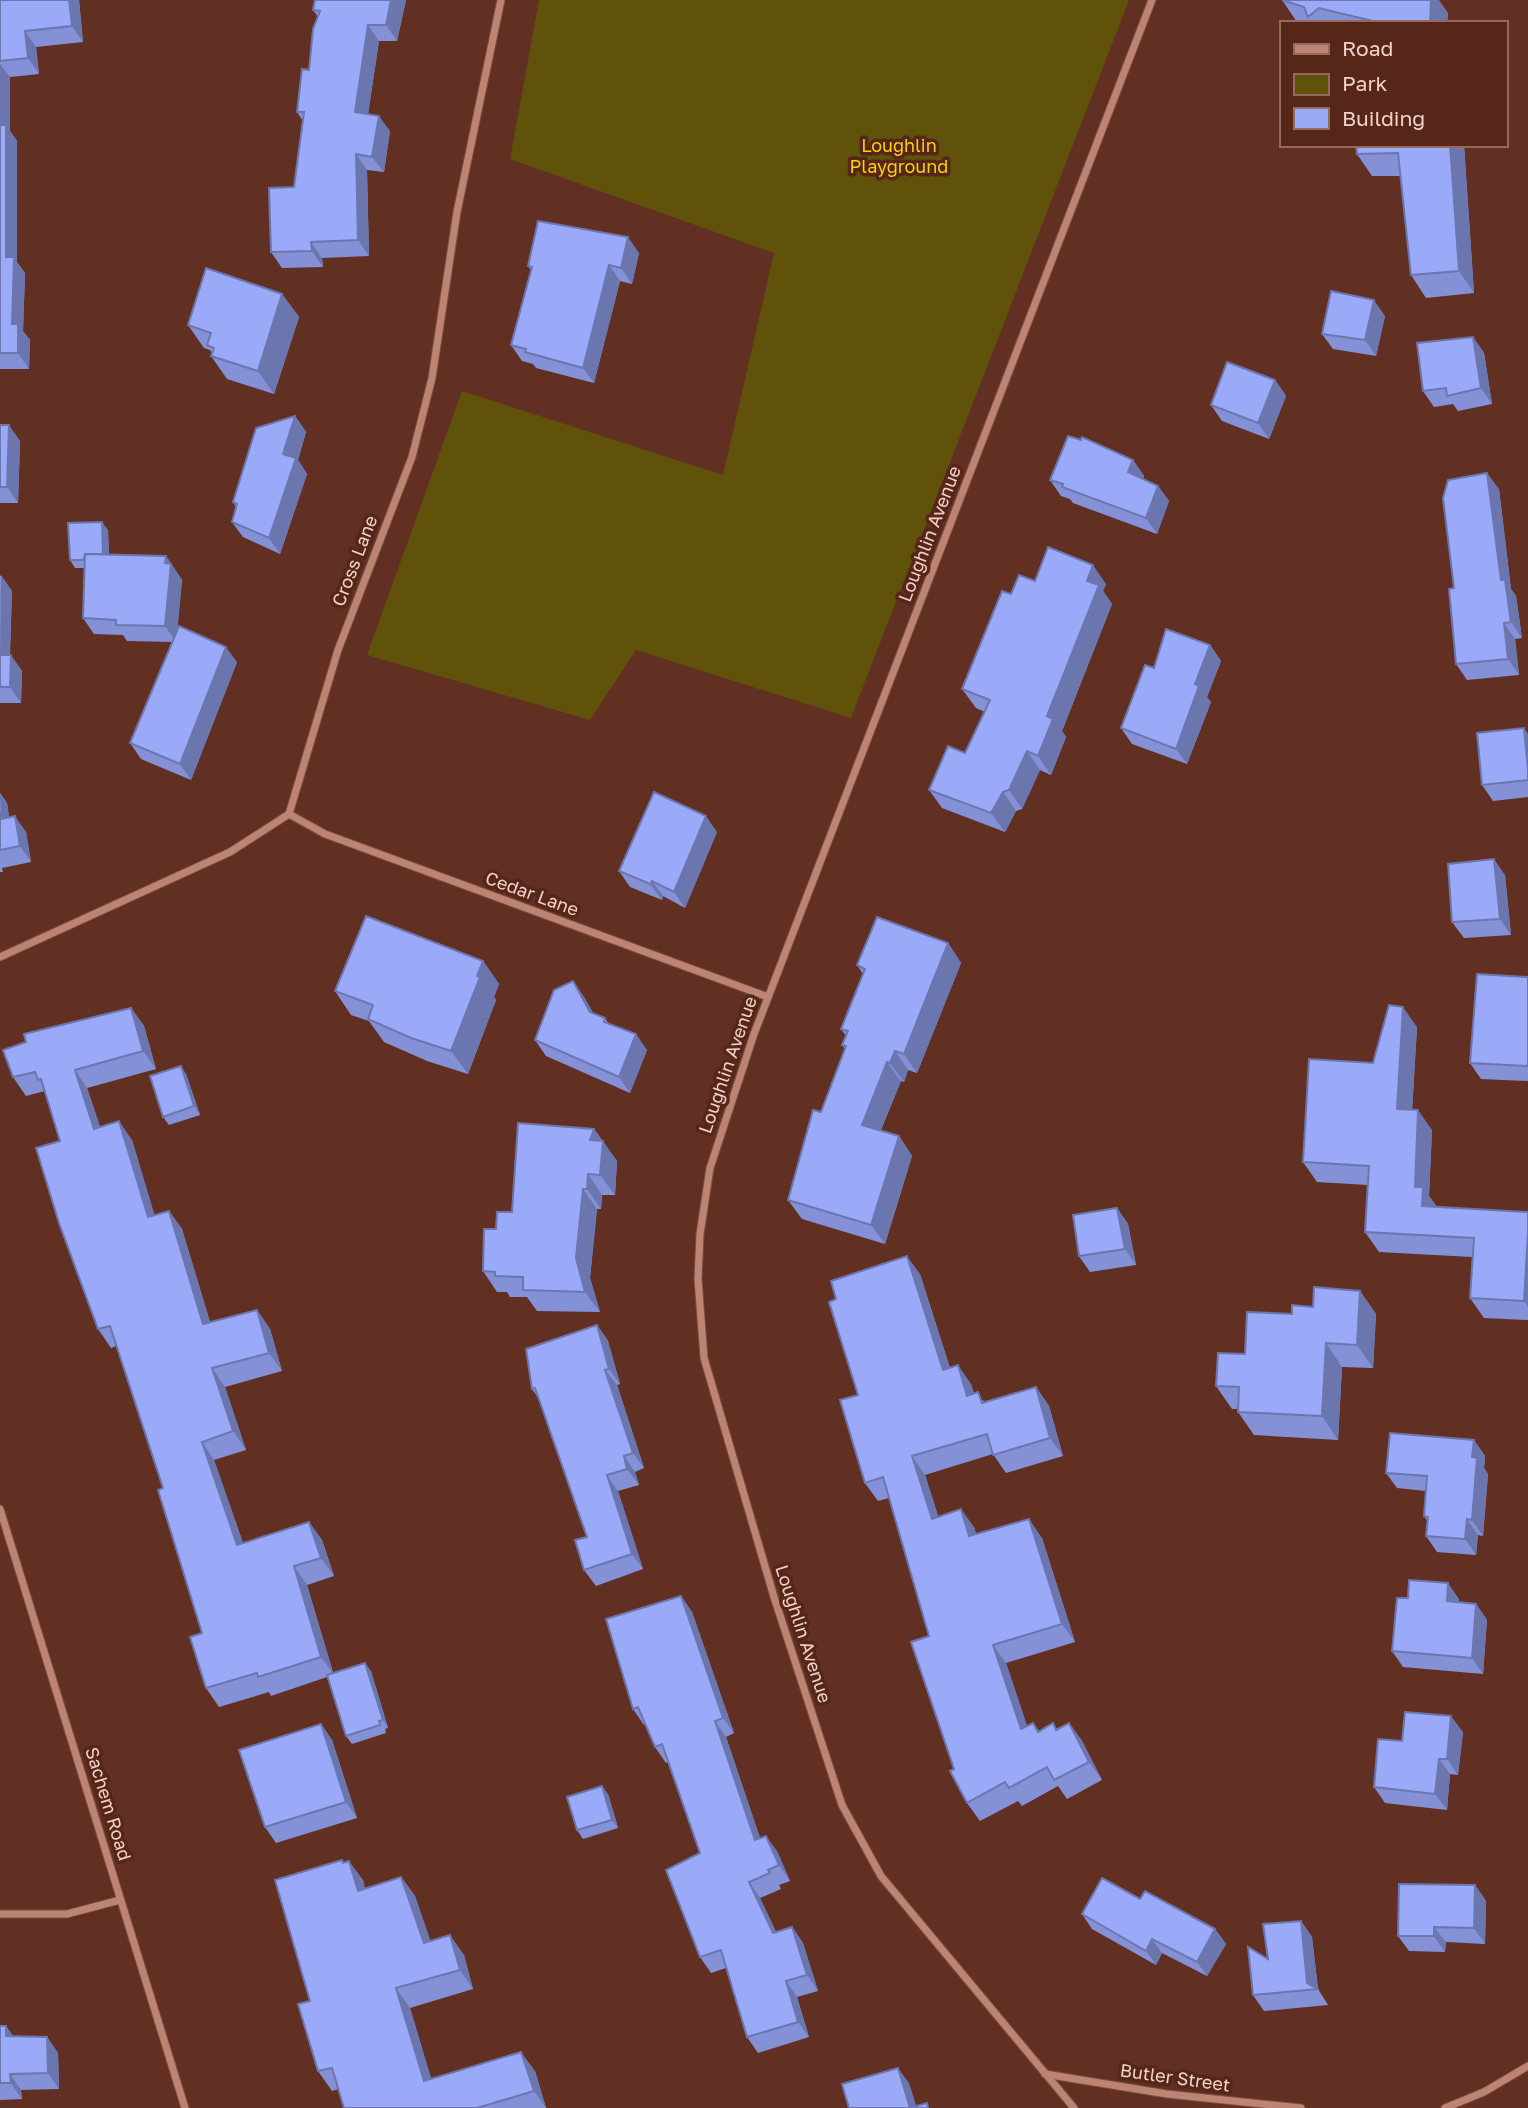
<svg xmlns="http://www.w3.org/2000/svg" width="1528" height="2108" viewBox="0 0 1528 2108" font-family="'Golos Text',sans-serif">
	<style>
		.green { fill: #60510b }
		.lines { fill: none; stroke-linecap: round; stroke-linejoin: round }
		.street-casing { stroke: #794e43; stroke-width: 9 }
		.street { stroke: #bd8474; stroke-width: 7 }
		.wall { fill: #8591d6 }
		.shaded-wall { fill: #6c76ae }
		.building { fill: #9ba9f9; stroke: #6c76ae; stroke-width: 2 }
		.labels { text-anchor: middle; stroke-width: 7; stroke-linejoin: round; paint-order: stroke }
		.park-label { font-size: 18px; fill: #f6d00a; stroke: #562619 }
		.street-label { font-size: 18px; fill: #f1d1c9; stroke: #562619 }
	</style>
	<rect width="100%" height="100%" fill="#623023"/>
	<polygon class="green" points="539,0 1129,0 851,718 636,650 590,720 367,655 462,391 723,475 774,253 510,159"/>
	<g class="lines">
		<g class="street-casing">
			<g id="street">
				<polyline points="289,814 325,834 768,997"/>
				<polyline points="0,957 230,852 289,814 338,650 412,457 432,378 457,212 501,0"/>
				<polyline points="0,1509 185,2108"/>
				<polyline points="0,1914 67,1914 120,1900"/>
				<polyline points="1045,2074 1167,2094 1301,2108"/>
				<polyline points="1074,2108 881,1876 842,1805 774,1597 704,1358 698,1279 700,1234 710,1168 754,1034 1152,0"/>
				<polyline points="1445,2108 1484,2092 1528,2066"/>
			</g>
		</g>
		<use href="#street" class="street"/>
	</g>
	<g class="wall">
		<polygon points="0,0 79,0 83,42 36,47 39,74 10,77 10,131 17,141 17,262 25,273 23,331 30,340 29,369 0,369"/>
		<polygon points="406,0 397,41 379,41 368,114 390,131 384,172 367,170 369,256 322,258 323,267 282,268 271,252 294,187 303,121 297,112 309,70 318,17 313,10"/>
		<polygon points="1282,0 1448,13 1447,23 1299,23 1297,22"/>
		<polygon points="1355,145 1464,145 1474,293 1426,298 1411,275 1400,176 1372,176 1357,154"/>
		<polygon points="639,253 632,284 620,281 594,383 536,368 533,364 522,361 511,345 531,270 528,266"/>
		<polygon points="282,294 299,317 274,394 227,379 211,356 212,353 210,350 204,348 188,325"/>
		<polygon points="1385,316 1376,356 1333,349 1322,334"/>
		<polygon points="1473,337 1484,353 1492,404 1458,411 1453,404 1434,407 1423,391"/>
		<polygon points="1275,380 1286,396 1269,439 1222,421 1211,405"/>
		<polygon points="295,416 306,432 298,460 307,474 280,554 243,537 232,522 236,507 233,502"/>
		<polygon points="0,425 20,441 18,503 0,503"/>
		<polygon points="1133,460 1144,476 1143,479 1158,486 1169,501 1157,534 1073,503 1070,499 1061,496 1050,480"/>
		<polygon points="1499,489 1511,589 1516,596 1522,638 1515,639 1519,675 1467,680 1456,664 1454,588"/>
		<polygon points="108,530 109,555 166,556 182,580 177,633 237,662 191,780 141,759 130,743 173,642 127,641 123,635 94,634 83,618 84,568 75,568 70,560"/>
		<polygon points="0,575 12,591 10,655 22,671 21,703 0,703"/>
		<polygon points="1035,581 1106,584 1103,591 1112,604 1062,731 1066,737 1051,775 1040,770 1022,809 1016,811 1005,832 942,808 929,790 965,753 985,712 976,708 962,689 1011,594"/>
		<polygon points="1210,645 1221,661 1207,697 1211,702 1187,764 1132,744 1121,728 1154,668"/>
		<polygon points="1528,734 1528,797 1493,801 1482,785"/>
		<polygon points="0,793 7,803 9,817 26,832 31,862 2,868 3,872 0,872"/>
		<polygon points="717,832 685,908 663,896 662,900 630,887 619,871"/>
		<polygon points="1505,875 1511,935 1464,938 1452,922"/>
		<polygon points="948,943 961,963 917,1073 908,1070 904,1082 901,1081 881,1130 899,1136 912,1156 885,1244 802,1219 788,1200 845,1049 842,1045 846,1036 841,1029 863,974 857,965"/>
		<polygon points="483,961 499,984 494,997 496,1000 468,1074 427,1061 384,1042 369,1021 351,1015 335,991"/>
		<polygon points="1528,977 1528,1081 1481,1079 1470,1063"/>
		<polygon points="584,997 593,1013 605,1018 609,1024 647,1050 630,1093 546,1056 535,1040"/>
		<polygon points="131,1008 144,1026 156,1069 87,1088 100,1127 132,1140 154,1215 169,1211 182,1229 210,1322 257,1310 270,1329 282,1371 225,1387 246,1450 214,1460 243,1543 309,1522 322,1540 334,1576 307,1585 333,1673 371,1671 388,1728 385,1729 386,1733 352,1744 346,1736 327,1677 271,1696 269,1692 219,1707 206,1688 202,1633 163,1488 116,1346 111,1348 98,1329 60,1141 45,1091 26,1096 13,1077"/>
		<polygon points="1417,1027 1412,1110 1432,1130 1429,1196 1437,1207 1528,1212 1528,1320 1484,1318 1470,1298 1472,1257 1379,1252 1365,1232 1368,1185 1317,1182 1303,1162 1373,1063"/>
		<polygon points="186,1074 200,1115 169,1125 163,1117"/>
		<polygon points="594,1129 617,1161 615,1195 602,1195 601,1209 597,1209 590,1278 600,1312 537,1311 527,1297 510,1297 507,1292 497,1292 483,1271 496,1229 512,1212"/>
		<polygon points="1117,1208 1128,1224 1136,1265 1090,1272 1079,1256"/>
		<polygon points="920,1274 950,1368 971,1384 974,1394 985,1402 1036,1387 1049,1406 1063,1456 1006,1473 993,1454 925,1475 938,1516 974,1527 976,1534 1042,1538 1075,1642 1006,1663 1027,1726 1033,1723 1039,1731 1053,1723 1057,1729 1069,1723 1082,1741 1102,1780 1067,1799 1058,1786 1022,1806 1018,1801 980,1821 967,1803 954,1769 929,1636 889,1498 878,1501 865,1483 858,1395"/>
		<polygon points="1360,1291 1376,1314 1373,1368 1342,1367 1338,1440 1254,1435 1238,1412 1238,1409 1232,1409 1216,1386 1245,1354 1292,1314"/>
		<polygon points="597,1325 608,1341 620,1384 617,1385 644,1468 635,1472 639,1485 618,1491 643,1569 596,1586 584,1570 587,1537 539,1399 532,1389"/>
		<polygon points="1474,1440 1485,1456 1484,1468 1488,1474 1483,1536 1478,1535 1476,1555 1437,1552 1426,1536 1428,1522 1424,1516 1426,1491 1397,1488 1386,1473"/>
		<polygon points="681,1596 692,1612 734,1733 726,1737 760,1838 777,1851 790,1881 779,1885 781,1889 760,1898 776,1932 792,1927 803,1943 818,1991 797,1997 809,2037 758,2053 747,2037 726,1968 711,1973 700,1957 700,1853 668,1762 666,1763 655,1747 645,1724 644,1725 633,1709"/>
		<polygon points="1459,1599 1459,1602 1476,1604 1487,1620 1483,1674 1403,1667 1392,1651"/>
		<polygon points="321,1724 332,1740 357,1818 276,1843 265,1827"/>
		<polygon points="1463,1732 1458,1775 1450,1774 1447,1810 1385,1803 1374,1787 1402,1741"/>
		<polygon points="608,1794 618,1828 583,1839 577,1830"/>
		<polygon points="342,1860 363,1880 365,1889 401,1877 415,1896 430,1941 464,1955 473,1989 410,2008 431,2079 535,2071 546,2108 344,2108 338,2089 332,2091 318,2071 310,2001"/>
		<polygon points="1475,1885 1486,1901 1485,1944 1446,1942 1445,1952 1409,1951 1398,1936"/>
		<polygon points="1140,1899 1215,1929 1226,1944 1207,1976 1162,1953 1156,1965 1092,1929 1082,1914"/>
		<polygon points="1301,1921 1312,1937 1318,1989 1328,2005 1264,2011 1253,1995 1268,1959"/>
		<polygon points="0,2026 6,2026 13,2036 47,2037 58,2053 59,2089 21,2090 22,2099 0,2100"/>
	</g>
	<g class="shaded-wall">
		<polygon points="69,0 79,0 83,42 72,26"/>
		<polygon points="391,0 406,0 397,41 386,25"/>
		<polygon points="1431,0 1439,0 1448,13 1447,23 1430,23"/>
		<polygon points="368,25 379,41 366,128 355,112"/>
		<polygon points="25,31 36,47 39,74 28,58"/>
		<polygon points="0,64 10,77 10,131 17,141 17,262 25,273 23,331 30,340 29,369 18,353 12,324 6,257 0,127"/>
		<polygon points="379,116 390,131 384,172 372,157"/>
		<polygon points="1450,145 1464,145 1474,293 1459,271"/>
		<polygon points="356,154 367,170 369,256 358,240"/>
		<polygon points="628,237 639,253 632,284 621,268"/>
		<polygon points="311,242 322,258 323,267 312,251"/>
		<polygon points="609,265 620,281 594,383 583,368"/>
		<polygon points="282,294 299,317 274,394 258,371"/>
		<polygon points="1374,300 1385,316 1376,356 1365,340"/>
		<polygon points="1473,337 1484,353 1492,404 1481,388"/>
		<polygon points="1275,380 1286,396 1269,439 1258,423"/>
		<polygon points="295,416 306,432 298,460 307,474 280,554 269,538 283,454"/>
		<polygon points="9,425 20,441 18,503 7,487"/>
		<polygon points="1133,460 1144,476 1139,488 1128,472"/>
		<polygon points="1487,473 1499,489 1511,589 1516,596 1522,638 1511,622 1501,580"/>
		<polygon points="1158,486 1169,501 1157,534 1146,518"/>
		<polygon points="102,522 108,530 109,568 104,559"/>
		<polygon points="166,556 182,580 176,642 165,626"/>
		<polygon points="1093,565 1106,584 1103,591 1112,604 1062,731 1066,737 1051,775 1038,756 1047,716 1087,581"/>
		<polygon points="1,575 12,591 9,671 0,658"/>
		<polygon points="1504,623 1515,639 1519,675 1508,659"/>
		<polygon points="1210,645 1221,661 1207,697 1211,702 1187,764 1176,749 1195,684"/>
		<polygon points="226,647 237,662 191,780 180,764"/>
		<polygon points="11,655 22,671 21,703 10,687"/>
		<polygon points="1524,728 1528,734 1528,769"/>
		<polygon points="1027,751 1040,770 1022,809 1009,790"/>
		<polygon points="1003,792 1016,811 1005,832 991,813"/>
		<polygon points="0,793 7,803 12,835 1,819"/>
		<polygon points="15,816 26,832 31,862 20,846"/>
		<polygon points="706,816 717,832 685,908 674,892"/>
		<polygon points="1494,859 1505,875 1511,935 1500,919"/>
		<polygon points="652,881 663,896 662,900 650,884"/>
		<polygon points="948,943 961,963 917,1073 904,1054"/>
		<polygon points="483,961 499,984 494,997 496,1000 468,1074 451,1051"/>
		<polygon points="573,981 584,997 601,1028 590,1012"/>
		<polygon points="1403,1007 1417,1027 1411,1129 1397,1109"/>
		<polygon points="131,1008 144,1026 156,1069 143,1051"/>
		<polygon points="636,1034 647,1050 630,1093 619,1077"/>
		<polygon points="895,1051 908,1070 904,1082 890,1063"/>
		<polygon points="887,1062 901,1081 875,1144 862,1125"/>
		<polygon points="181,1066 186,1074 200,1115 194,1106"/>
		<polygon points="75,1070 87,1088 107,1147 94,1129"/>
		<polygon points="1418,1110 1432,1130 1429,1196 1437,1208 1422,1206 1415,1187"/>
		<polygon points="119,1121 132,1140 161,1236 148,1217"/>
		<polygon points="594,1129 617,1161 615,1195 600,1175 590,1140"/>
		<polygon points="899,1136 912,1156 885,1244 871,1225"/>
		<polygon points="588,1174 602,1195 601,1209 587,1189"/>
		<polygon points="583,1189 597,1209 590,1278 600,1312 585,1292 576,1258"/>
		<polygon points="1117,1208 1128,1224 1136,1265 1125,1249"/>
		<polygon points="169,1211 182,1229 216,1342 203,1324"/>
		<polygon points="1528,1232 1528,1307 1524,1301"/>
		<polygon points="907,1256 920,1274 956,1388 943,1370"/>
		<polygon points="1360,1291 1376,1314 1373,1368 1357,1345"/>
		<polygon points="257,1310 270,1329 282,1371 269,1353"/>
		<polygon points="597,1325 608,1341 620,1384 609,1369"/>
		<polygon points="1326,1343 1342,1367 1338,1440 1322,1416"/>
		<polygon points="958,1365 971,1384 980,1414 967,1396"/>
		<polygon points="212,1368 225,1387 246,1450 233,1431"/>
		<polygon points="605,1370 617,1385 644,1468 633,1453"/>
		<polygon points="1036,1387 1049,1406 1063,1456 1050,1438"/>
		<polygon points="1474,1440 1485,1456 1484,1468 1488,1474 1483,1536 1472,1520 1472,1457"/>
		<polygon points="202,1442 214,1460 250,1563 237,1545"/>
		<polygon points="624,1456 635,1472 639,1485 627,1469"/>
		<polygon points="912,1456 925,1475 945,1537 932,1519"/>
		<polygon points="607,1475 618,1491 643,1569 632,1554"/>
		<polygon points="961,1509 974,1527 982,1555 969,1536"/>
		<polygon points="1029,1519 1042,1538 1075,1642 1062,1624"/>
		<polygon points="1467,1519 1478,1535 1476,1555 1465,1539"/>
		<polygon points="309,1522 322,1540 334,1576 321,1558"/>
		<polygon points="294,1566 307,1585 334,1675 321,1657"/>
		<polygon points="1448,1583 1459,1599 1458,1617 1447,1601"/>
		<polygon points="681,1596 692,1612 734,1733 723,1718"/>
		<polygon points="1476,1604 1487,1620 1483,1674 1472,1658"/>
		<polygon points="993,1645 1006,1663 1034,1747 1021,1729"/>
		<polygon points="365,1663 371,1671 388,1728 383,1720"/>
		<polygon points="1451,1716 1463,1732 1458,1775 1447,1759"/>
		<polygon points="715,1721 726,1737 766,1856 755,1840"/>
		<polygon points="1069,1723 1082,1741 1102,1780 1089,1762"/>
		<polygon points="321,1724 332,1740 357,1818 346,1802"/>
		<polygon points="1439,1759 1450,1774 1447,1810 1435,1794"/>
		<polygon points="602,1786 608,1794 618,1828 612,1820"/>
		<polygon points="766,1836 777,1851 790,1881 779,1865"/>
		<polygon points="342,1860 354,1876 349,1861 363,1880 371,1911 358,1891"/>
		<polygon points="401,1877 415,1896 438,1962 424,1943"/>
		<polygon points="749,1882 760,1898 784,1949 773,1933"/>
		<polygon points="1475,1885 1486,1901 1485,1944 1474,1928"/>
		<polygon points="1301,1921 1312,1937 1318,1989 1307,1983"/>
		<polygon points="792,1927 803,1943 818,1991 807,1975"/>
		<polygon points="1434,1927 1446,1942 1445,1952 1434,1936"/>
		<polygon points="1215,1929 1226,1944 1207,1976 1197,1962"/>
		<polygon points="450,1935 464,1955 473,1989 460,1970"/>
		<polygon points="1152,1939 1162,1953 1156,1965 1146,1951"/>
		<polygon points="786,1981 797,1997 809,2037 798,2022"/>
		<polygon points="396,1988 410,2008 438,2101 424,2081"/>
		<polygon points="6,2026 17,2042 6,2036"/>
		<polygon points="47,2037 58,2053 59,2089 48,2073"/>
		<polygon points="521,2052 535,2071 546,2108 534,2091"/>
		<polygon points="898,2068 909,2083 917,2108 910,2108"/>
		<polygon points="10,2074 21,2090 22,2099 11,2083"/>
	</g>
	<g class="building">
		<polygon points="0,0 69,0 72,26 25,31 28,58 0,61"/>
		<polygon points="315,0 391,0 386,25 368,25 355,112 379,116 372,157 356,154 358,240 311,242 312,251 271,252 269,188 294,187 304,112 297,112 302,69 309,70 313,29 320,11 313,10"/>
		<polygon points="1282,0 1431,0 1430,23 1381,23 1319,8 1308,17 1304,7"/>
		<polygon points="0,125 6,125 6,257 14,257 12,324 18,324 18,353 0,353"/>
		<polygon points="1356,145 1450,145 1459,271 1411,275 1398,153 1357,154"/>
		<polygon points="538,221 628,237 621,268 609,265 583,368 525,352 526,349 511,345 532,267 528,266"/>
		<polygon points="206,268 282,294 258,371 211,356 214,348 207,345 211,333 188,325"/>
		<polygon points="1331,291 1374,300 1365,340 1322,334"/>
		<polygon points="1473,337 1481,388 1447,396 1446,388 1423,391 1417,343"/>
		<polygon points="1227,362 1275,380 1258,423 1211,405"/>
		<polygon points="295,416 283,454 296,458 269,538 232,522 237,504 233,502 256,428"/>
		<polygon points="0,425 9,425 7,487 0,487"/>
		<polygon points="1068,436 1081,440 1082,437 1133,460 1128,472 1158,486 1146,518 1062,487 1063,484 1050,480"/>
		<polygon points="1487,473 1501,580 1505,580 1511,622 1504,623 1508,659 1456,664 1449,589 1454,588 1443,498 1448,480"/>
		<polygon points="102,522 103,554 85,554 84,560 70,560 68,523"/>
		<polygon points="1048,547 1093,565 1087,581 1099,585 1047,716 1053,719 1038,756 1027,751 1009,790 1003,792 991,813 929,790 948,746 965,753 990,700 962,689 1002,591 1011,594 1019,575 1035,581"/>
		<polygon points="85,554 166,556 165,563 171,564 165,626 116,625 116,620 83,618"/>
		<polygon points="179,626 226,647 180,764 130,743"/>
		<polygon points="1166,629 1210,645 1195,684 1199,686 1176,749 1121,728 1145,665 1154,668"/>
		<polygon points="0,655 11,655 10,687 0,687"/>
		<polygon points="1524,728 1528,769 1528,780 1482,785 1477,733"/>
		<polygon points="654,792 706,816 674,892 652,881 650,884 619,871"/>
		<polygon points="0,812 1,819 15,816 20,846 0,850"/>
		<polygon points="1494,859 1500,919 1452,922 1448,864"/>
		<polygon points="366,916 483,961 477,976 480,977 451,1051 411,1038 368,1019 373,1005 335,991"/>
		<polygon points="877,917 948,943 904,1054 895,1051 890,1063 887,1062 862,1125 899,1136 871,1225 788,1200 813,1110 821,1112 846,1046 842,1045 848,1031 841,1029 865,969 857,965"/>
		<polygon points="1477,974 1528,977 1528,1066 1470,1063"/>
		<polygon points="573,981 590,1012 605,1018 604,1022 636,1034 619,1077 535,1040 554,990"/>
		<polygon points="1389,1005 1403,1007 1397,1109 1418,1110 1415,1187 1423,1187 1422,1206 1528,1212 1528,1232 1524,1301 1470,1298 1474,1238 1365,1232 1369,1166 1303,1162 1309,1059 1373,1063"/>
		<polygon points="131,1008 143,1051 75,1070 94,1129 119,1121 148,1217 169,1211 203,1324 257,1310 269,1353 212,1368 233,1431 202,1442 237,1545 309,1522 321,1558 294,1566 321,1657 258,1677 257,1673 206,1688 190,1637 202,1633 158,1490 163,1488 110,1326 98,1329 59,1223 36,1148 60,1141 41,1079 38,1080 35,1072 13,1077 3,1050 26,1042 24,1034"/>
		<polygon points="181,1066 194,1106 163,1117 150,1076"/>
		<polygon points="518,1123 594,1129 590,1140 603,1141 600,1175 588,1174 587,1189 583,1189 576,1258 585,1292 523,1290 523,1277 495,1276 495,1272 483,1271 484,1229 496,1229 497,1212 512,1212"/>
		<polygon points="1117,1208 1125,1249 1079,1256 1073,1215"/>
		<polygon points="907,1256 943,1370 958,1365 967,1396 978,1392 982,1403 1036,1387 1050,1438 993,1455 987,1434 912,1456 932,1519 961,1509 969,1536 1029,1519 1062,1624 993,1645 1021,1729 1033,1723 1038,1732 1053,1723 1056,1730 1069,1723 1089,1762 1054,1780 1047,1767 1009,1788 1005,1782 967,1803 950,1771 954,1769 911,1642 929,1636 883,1477 865,1483 840,1400 858,1395 829,1302 836,1299 831,1281"/>
		<polygon points="1314,1287 1360,1291 1357,1345 1326,1343 1322,1416 1238,1412 1239,1387 1216,1386 1218,1353 1245,1354 1247,1312 1292,1314 1292,1305 1313,1307"/>
		<polygon points="597,1325 609,1369 605,1370 633,1453 624,1456 627,1469 607,1475 632,1554 584,1570 575,1540 587,1537 535,1388 532,1389 526,1349"/>
		<polygon points="1390,1433 1474,1440 1472,1457 1477,1458 1472,1520 1467,1519 1465,1539 1426,1536 1428,1517 1424,1516 1427,1476 1386,1473"/>
		<polygon points="1409,1580 1448,1583 1447,1601 1476,1604 1472,1658 1392,1651 1397,1598 1408,1598"/>
		<polygon points="681,1596 723,1718 715,1721 755,1840 766,1836 779,1865 768,1870 770,1873 749,1882 773,1933 792,1927 807,1975 786,1981 798,2022 747,2037 721,1950 700,1957 666,1870 700,1853 662,1744 655,1747 638,1707 633,1709 606,1619"/>
		<polygon points="365,1663 383,1720 379,1721 380,1725 346,1736 327,1675"/>
		<polygon points="1405,1712 1451,1716 1447,1759 1439,1759 1435,1794 1374,1787 1378,1739 1402,1741"/>
		<polygon points="321,1724 346,1802 265,1827 239,1750"/>
		<polygon points="602,1786 612,1820 577,1830 567,1797"/>
		<polygon points="342,1860 343,1863 349,1861 358,1891 401,1877 424,1943 450,1935 460,1970 396,1988 424,2081 521,2052 534,2091 477,2108 344,2108 332,2068 318,2071 298,2004 310,2001 275,1880"/>
		<polygon points="1102,1878 1140,1899 1145,1891 1215,1929 1197,1962 1152,1939 1146,1951 1082,1914"/>
		<polygon points="1399,1884 1475,1885 1474,1928 1434,1927 1434,1936 1398,1936"/>
		<polygon points="1301,1921 1307,1983 1317,1989 1253,1995 1248,1947 1268,1959 1263,1924"/>
		<polygon points="0,2026 6,2026 6,2036 47,2037 48,2073 10,2074 11,2083 0,2083"/>
		<polygon points="898,2068 910,2108 849,2108 842,2084"/>
		<polygon points="927,2103 928,2108 910,2108"/>
	</g>
	<g class="labels">
		<g class="park-label">
			<text x="899" y="152">Loughlin<tspan x="899" dy="21">Playground</tspan></text>
		</g>
		<g class="street-label">
			<text transform="translate(930 534) rotate(-69)" y="6">Loughlin Avenue</text>
			<text transform="translate(355 561) rotate(-69)" y="6">Cross Lane</text>
			<text transform="translate(532 894) rotate(20)" y="6">Cedar Lane</text>
			<text transform="translate(728 1065) rotate(-71)" y="6">Loughlin Avenue</text>
			<text transform="translate(803 1634) rotate(72)" y="6">Loughlin Avenue</text>
			<text transform="translate(108 1804) rotate(73)" y="6">Sachem Road</text>
			<text transform="translate(1175 2078) rotate(8)" y="6">Butler Street</text>
		</g>
	</g>
	<rect x="1280" y="21" width="228" height="126" fill="#562619" stroke="#946a5f" stroke-width="2"/>
	<rect x="1294" y="44" width="35" height="10" fill="#bd8474" stroke="#946a5f" stroke-width="2"/>
	<text x="1342" y="56" font-size="21" fill="#f1d1c9">Road</text>
	<rect x="1294" y="74" width="35" height="21" fill="#60510b" stroke="#946a5f" stroke-width="2"/>
	<text x="1342" y="91" font-size="21" fill="#f1d1c9">Park</text>
	<rect x="1294" y="108" width="35" height="21" fill="#9ba9f9" stroke="#946a5f" stroke-width="2"/>
	<text x="1342" y="126" font-size="21" fill="#f1d1c9">Building</text>
</svg>
